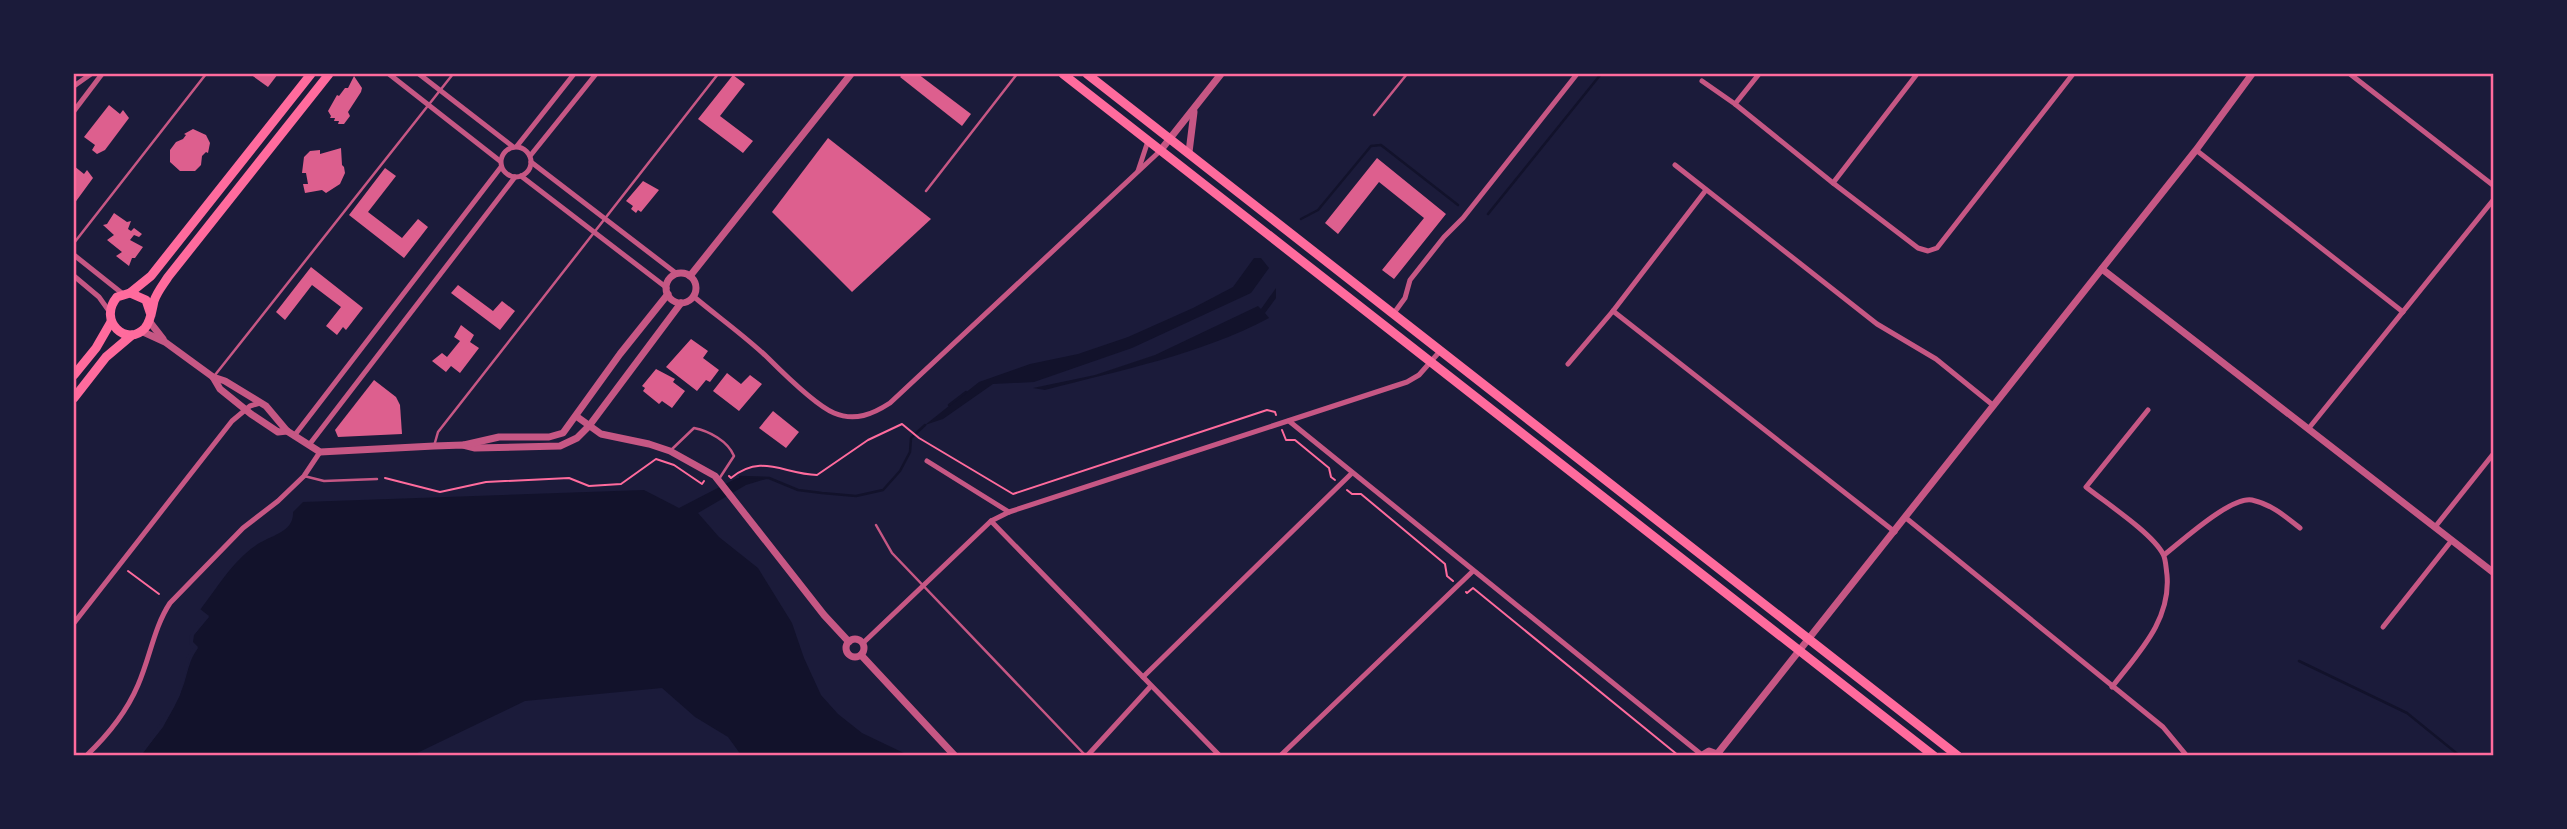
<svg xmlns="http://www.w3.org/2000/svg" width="2567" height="829" viewBox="0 0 2567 829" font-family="Literata,serif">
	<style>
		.water { fill: #12122b }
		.pier { fill: #1b1b3a }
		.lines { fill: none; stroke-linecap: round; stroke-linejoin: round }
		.stream { stroke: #12122b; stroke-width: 2.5 }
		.building { fill: #dd5f8e }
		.path { stroke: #ff6b9d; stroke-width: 2 }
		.service { stroke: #c65784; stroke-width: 2.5 }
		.minor { stroke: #c65784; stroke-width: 5 }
		.tertiary { stroke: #c65784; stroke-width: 7 }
		.primary { stroke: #ff6b9d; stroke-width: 9 }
		.neatline { fill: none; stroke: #ff6b9d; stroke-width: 2.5 }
	</style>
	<rect width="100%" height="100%" fill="#1b1b3a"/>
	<g class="water">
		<polygon points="1254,258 1261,258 1269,268 1251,293 1132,348 1034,382 993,384 943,419 925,425 979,382 1030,364 1078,354 1128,337 1193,308 1233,287"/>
		<path d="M1276,288V298L1265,313L1269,318C1199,355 1121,370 1045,390L1033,388L1095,375L1155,355L1258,306L1261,309Z"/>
		<path d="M737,478H769L746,485L698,513L719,537L758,568L792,623L804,658L821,695L838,714L862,733L908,755H741L728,737L695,717L662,688L525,701L413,755L141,756C157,734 173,714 182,689C188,674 188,661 198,648L193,644V636L209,617L200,610C217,588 232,562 255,546C270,535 294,533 293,512L303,502L644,490L679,508Z"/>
	</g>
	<polygon class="pier" points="200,609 209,616 194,635 193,642 198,647 190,658 180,695 163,727 141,755 138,756 168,712 180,685 186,658 193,648 189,645 190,635 204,617 198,612"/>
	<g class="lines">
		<g class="stream">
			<polyline points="1488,214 1601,74"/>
			<polyline points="1301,219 1318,210 1371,146 1381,145 1458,205"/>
			<polyline points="949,405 966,392"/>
			<polyline points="740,477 769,478 798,490 822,493 856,496 883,490 900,471 910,452 911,438 925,425"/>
			<polyline points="2299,661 2407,713 2460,756"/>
		</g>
	</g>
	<g class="building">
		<polygon points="250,74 278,74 268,87"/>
		<polygon points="903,74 918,74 971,114 962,126 900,77"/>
		<polygon points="733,75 745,84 720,116 753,141 743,153 698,119"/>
		<polygon points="354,76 362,88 361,92 348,112 350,116 344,124 338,124 339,121 334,121 335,118 330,118 331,116 328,111 337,95 339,96 345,88 348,88"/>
		<polygon points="109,105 120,114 123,110 129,118 105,150 97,154 92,150 95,145 84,137"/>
		<polygon points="193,129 206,135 210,143 208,153 206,152 202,156 201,165 195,171 180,171 170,162 170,150 176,142 183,139 186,135 184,134"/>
		<polygon points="828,138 931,219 852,292 772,212"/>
		<polygon points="341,148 342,165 344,167 345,173 340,184 326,193 322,190 305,193 303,184 308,184 306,173 302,173 304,157 310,151 320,150 320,154"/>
		<polygon points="1377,158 1446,214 1394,279 1382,270 1424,218 1379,182 1338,234 1325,223"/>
		<polygon points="74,166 84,174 87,170 93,178 74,204"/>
		<polygon points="385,168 396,176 368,212 402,238 418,219 428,227 404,258 349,215"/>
		<polygon points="643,181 659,190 641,212 638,210 636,213 631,209 633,206 626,201"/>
		<polygon points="114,213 127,222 131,221 128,229 131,231 134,228 142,234 139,237 134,235 130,240 143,247 135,258 132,258 129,266 116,256 122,252 107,240 114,235 103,225 107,224"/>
		<polygon points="311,267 363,308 346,330 343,327 337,335 326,326 341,307 312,285 285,320 276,312"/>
		<polygon points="458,285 493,311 502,301 515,311 500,330 451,293"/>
		<polygon points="461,325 474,335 470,342 479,348 460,373 451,366 446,372 432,361 442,353 447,357 460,341 454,337"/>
		<polygon points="691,339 708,351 703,358 719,370 710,382 706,380 697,391 666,367"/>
		<polygon points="656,369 675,379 673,382 685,391 672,408 662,401 659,404 643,391 645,388 642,386"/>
		<polygon points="727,373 741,384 750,375 762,384 739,411 713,391"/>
		<polygon points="374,380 396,397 400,405 402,434 338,437 335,430"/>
		<polygon points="773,411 799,432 786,448 759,428"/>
	</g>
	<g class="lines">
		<g class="path">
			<polyline points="1282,430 1286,440 1295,440 1329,468 1331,477 1335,480"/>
			<path d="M729,476L731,478C762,453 783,474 817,475L868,440L902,424L919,438L1013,494L1267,410L1275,412L1276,415"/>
			<polyline points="385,478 440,492 486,482 569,478 589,486 621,484 656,459 674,465 702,484 704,481"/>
			<polyline points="1347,490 1352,494 1361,494 1445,564 1447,576 1453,581"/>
			<polyline points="128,571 159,594"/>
			<polyline points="1466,592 1467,593 1473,588 1679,756"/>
		</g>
		<g class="service">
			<polyline points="1374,115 1407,74"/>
			<polyline points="926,191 1017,74"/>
			<polyline points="74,243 206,74"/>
			<polyline points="215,375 453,74"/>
			<polyline points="434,446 438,432 718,74"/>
			<path d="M670,451L694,428C709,431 728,441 734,456L719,479"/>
			<polyline points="304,476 324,481 377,479"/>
			<polyline points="876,525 892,553 1085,755"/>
		</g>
		<g class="minor">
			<polyline points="389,74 500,161"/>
			<polyline points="419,74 512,146"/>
			<polyline points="2350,74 2494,186"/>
			<polyline points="1702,81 1735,104 1833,183 1918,248 1928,251 1937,248 2073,74"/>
			<polyline points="74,86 91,74"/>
			<polyline points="1735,104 1759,74"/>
			<polyline points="74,111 102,74"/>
			<polyline points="517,146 574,74"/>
			<circle cx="516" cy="162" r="15"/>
			<polyline points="2196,150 2403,312"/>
			<polyline points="530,156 596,74"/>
			<polyline points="531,162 677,274"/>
			<polyline points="1675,165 1877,324 1936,359 1994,406"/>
			<polyline points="1138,171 1148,141"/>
			<polyline points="521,176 667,288"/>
			<polyline points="1833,183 1917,74"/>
			<polyline points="74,255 123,294"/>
			<polyline points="74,276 99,297 109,311"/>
			<path d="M693,296C718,317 745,336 768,358C783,373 815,405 834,413C855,422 873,414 890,403L1160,151"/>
			<polyline points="1613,311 1895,532"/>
			<polyline points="1394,313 1405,298 1410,280 1444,237 1463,218 1577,74"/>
			<polyline points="1568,364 1613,311 1706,190"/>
			<polyline points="1289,421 1702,755"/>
			<polyline points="2309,428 2494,199"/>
			<polyline points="294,436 501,167"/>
			<polyline points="309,445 515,177"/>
			<polyline points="927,461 1009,512"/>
			<polyline points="1906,518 2163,727 2187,756"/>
			<polyline points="991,521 1220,756"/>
			<polyline points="2435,527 2494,453"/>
			<path d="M2164,555C2182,541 2231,496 2252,500C2271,504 2285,516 2300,528"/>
			<polyline points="74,623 232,421 250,406 260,403"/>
			<polyline points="2383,627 2452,540"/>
			<polyline points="863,643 991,521 1009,512 1407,382 1419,375 1441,350"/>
			<polyline points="1143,677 1352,473"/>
			<path d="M2112,687C2138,653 2171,621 2167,575C2166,569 2166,559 2163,554C2152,533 2106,503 2086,487L2148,410"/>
			<path d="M86,756C107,736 127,711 138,685C150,658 154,627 170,603L243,528L278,501L304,476L320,452"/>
			<polyline points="1087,756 1151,686"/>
			<polyline points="1280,756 1473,571"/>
		</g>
		<g class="tertiary">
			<polyline points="1160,151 1221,74"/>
			<polyline points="1189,152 1194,112"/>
			<polyline points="2102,269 2494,573"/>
			<circle cx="681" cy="288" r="15"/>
			<polyline points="690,276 851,74"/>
			<polyline points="149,321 163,339"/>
			<polyline points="141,331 165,342 191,361 213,377 220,389 251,414 278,432 287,431"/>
			<polyline points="213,377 225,381 266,406 287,431 320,452 434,446 463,445 475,448 560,446 577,438 589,426 681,303"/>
			<polyline points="576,416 601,434 649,444 670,451 715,476 824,615 849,642"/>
			<polyline points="464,445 499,437 549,437 563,433 620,354 668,294"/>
			<circle cx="855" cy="648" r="9"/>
			<polyline points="861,655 955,756"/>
			<polyline points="1718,753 2196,150 2252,74"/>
			<polyline points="1701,756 1709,751 1720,755"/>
		</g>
		<g class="primary">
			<polyline points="1063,74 1934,756"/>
			<polyline points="1087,74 1958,756"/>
			<polyline points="130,293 151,276 311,74"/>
			<path d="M151,315L146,300L130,293L117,297C97,321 127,348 145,328C151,321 152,310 154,301C157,292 163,285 168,277L329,74"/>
			<polyline points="74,375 96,348 111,322"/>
			<polyline points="74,398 106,357 132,335"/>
		</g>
	</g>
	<rect width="2567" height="829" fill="none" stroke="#1b1b3a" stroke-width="150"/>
	<rect x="75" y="75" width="2417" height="679" class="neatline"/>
</svg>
